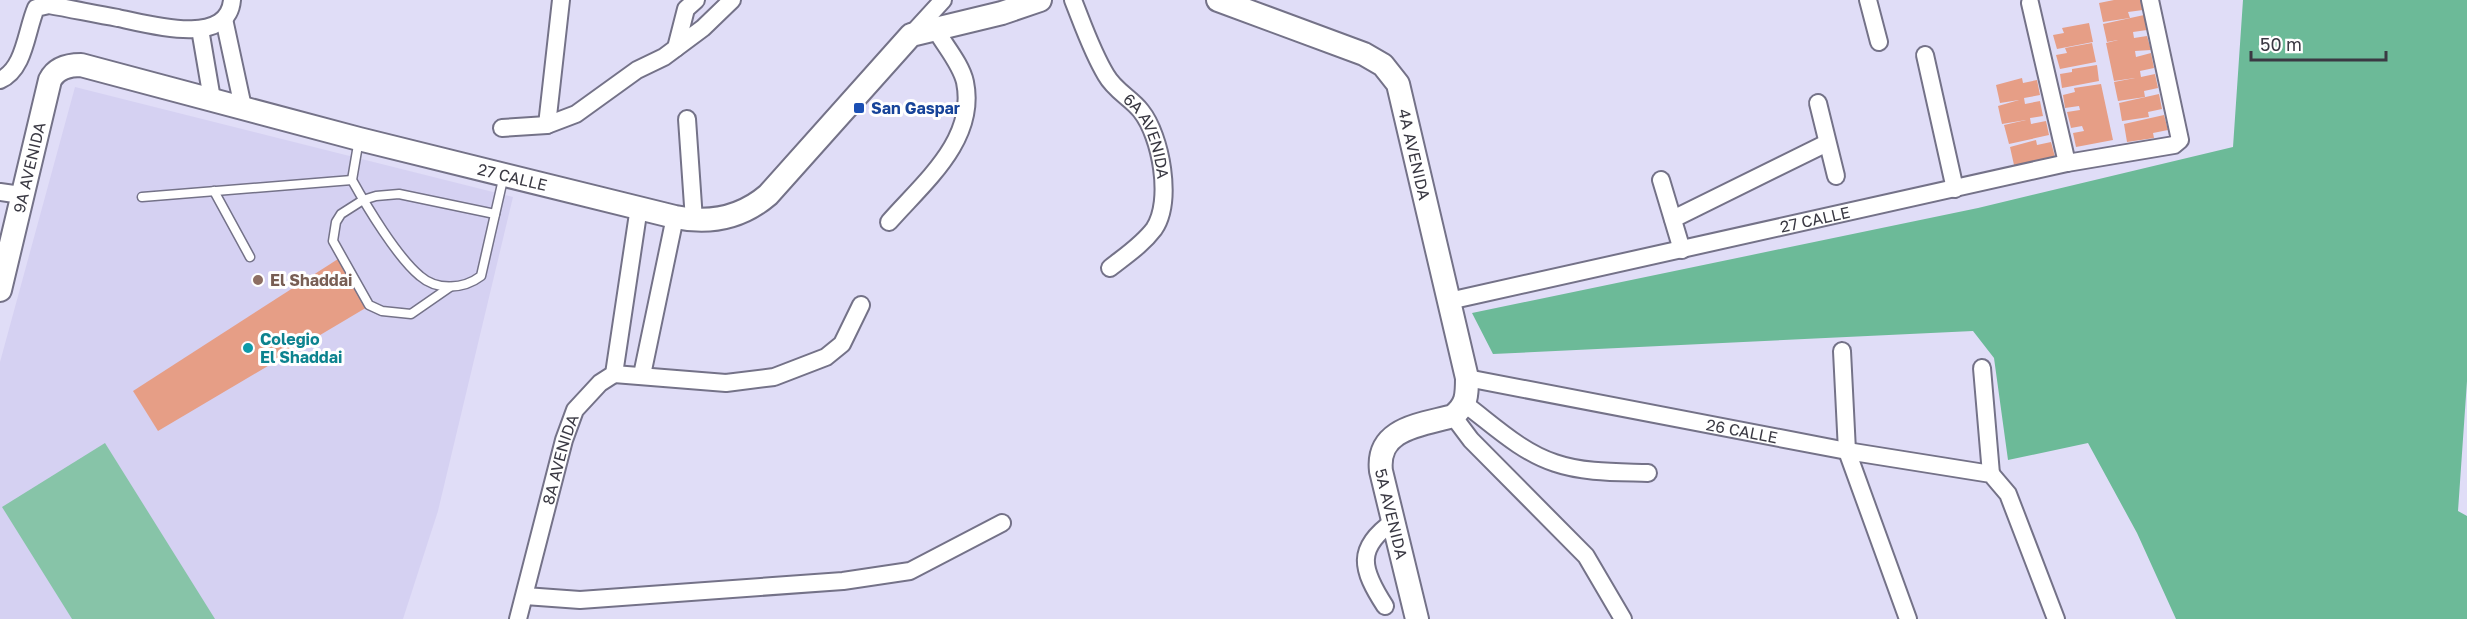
<svg xmlns="http://www.w3.org/2000/svg" width="2467" height="619" viewBox="0 0 2467 619" font-family="'Golos Text',sans-serif">
	<style>
		.built { fill: #d5d1f2 }
		.green { fill: #87c4a8 }
		.forest { fill: #6cba98 }
		.building { fill: #e69e86 }
		.lines { fill: none; stroke-linecap: round; stroke-linejoin: round }
		.lane-casing { stroke: #747288; stroke-width: 11 }
		.street-casing { stroke: #747288; stroke-width: 20 }
		.secondary-casing { stroke: #747288; stroke-width: 26 }
		.lane { stroke: #fff; stroke-width: 8 }
		.street { stroke: #fff; stroke-width: 16 }
		.secondary { stroke: #fff; stroke-width: 22 }
		.transit-dot { fill: #1a4fb4; stroke: #fff; stroke-width: 2 }
		.education-dot { fill: #8d6e63; stroke: #fff; stroke-width: 2 }
		.culture-dot { fill: #0f9aa8; stroke: #fff; stroke-width: 2 }
		.labels { text-anchor: middle; stroke-width: 6; stroke-linejoin: round; paint-order: stroke }
		.transit-label { font-size: 16px; font-weight: bold; fill: #164399; stroke: #fff; text-anchor: start }
		.street-label { font-size: 16px; fill: #3a3943; stroke: #fff }
		.education-label { font-size: 16px; font-weight: bold; fill: #785e54; stroke: #fff; text-anchor: start }
		.culture-label { font-size: 16px; font-weight: bold; fill: #0d838f; stroke: #fff; text-anchor: start }
	</style>
	<rect width="100%" height="100%" fill="#e0ddf7"/>
	<polygon class="built" points="75,87 513,197 438,511 403,619 0,619 0,362"/>
	<polygon class="green" points="105,443 215,619 72,619 2,507"/>
	<polygon class="forest" points="2243,0 2467,0 2467,381 2458,511 2467,516 2467,619 2176,619 2137,533 2088,443 2008,460 1994,358 1973,331 1493,354 1472,313 1978,208 2233,147"/>
	<g class="building">
		<polygon points="2114,0 2141,0 2143,10 2128,12 2130,18 2103,22 2099,3"/>
		<polygon points="2144,15 2147,30 2133,32 2134,38 2147,36 2151,50 2135,51 2136,57 2151,53 2154,68 2140,71 2141,77 2155,74 2158,88 2144,91 2145,97 2118,101 2114,82 2135,78 2114,81 2106,43 2118,40 2107,42 2103,24"/>
		<polygon points="2089,23 2093,42 2057,49 2053,35 2064,33 2062,28"/>
		<polygon points="2092,43 2096,62 2060,69 2056,55 2067,53 2065,48"/>
		<polygon points="2097,65 2099,81 2062,88 2060,74 2072,72 2072,69"/>
		<polygon points="2022,78 2023,83 2037,80 2040,95 2024,98 2025,104 2040,101 2043,116 2030,118 2031,124 2046,121 2049,135 2009,144 2004,125 2026,120 2002,124 1998,106 2019,100 2000,103 1996,85"/>
		<polygon points="2101,84 2113,140 2076,147 2073,133 2084,131 2082,126 2071,128 2067,112 2080,110 2079,106 2065,108 2063,95 2075,92 2074,88"/>
		<polygon points="2159,94 2162,109 2148,112 2149,117 2122,121 2119,103"/>
		<polygon points="2164,115 2168,130 2153,133 2154,138 2127,142 2124,124"/>
		<polygon points="2036,140 2037,145 2051,142 2055,157 2014,165 2010,147"/>
		<polygon points="338,259 369,306 158,431 133,391"/>
	</g>
	<g class="lines">
		<g class="lane-casing">
			<g id="lane">
				<path d="M359,139L352,180C367,207 397,257 420,276C437,291 464,289 481,276L504,175"/>
				<polyline points="214,191 250,257"/>
				<polyline points="142,197 352,180"/>
				<polyline points="450,287 411,314 382,311 369,305 333,241 336,222 341,214 363,200 376,196 399,194 495,214"/>
			</g>
		</g>
		<g class="street-casing">
			<g id="street">
				<path id="s1" d="M1073,0C1083,25 1092,52 1106,75C1115,91 1131,98 1141,111C1161,136 1173,201 1154,229C1142,245 1125,256 1110,268"/>
				<polyline points="1868,0 1879,42"/>
				<polyline points="2030,3 2067,163"/>
				<polyline points="224,19 243,107"/>
				<polyline points="200,29 212,99"/>
				<polyline points="911,35 943,0"/>
				<polyline points="676,48 686,9 696,0"/>
				<polyline points="1925,55 1955,189"/>
				<path d="M0,80C25,69 26,31 36,8L49,5C72,9 95,14 118,18C147,24 228,48 232,0"/>
				<polyline points="1818,103 1836,176"/>
				<polyline points="687,119 694,220"/>
				<polyline points="547,125 561,0"/>
				<polyline points="502,128 547,125 576,114 637,70 664,57 703,28 732,0"/>
				<polyline points="1661,180 1682,250"/>
				<polyline points="0,192 21,195"/>
				<polyline points="1673,219 1827,143"/>
				<path d="M889,222C923,183 977,140 965,82C961,64 945,46 936,30"/>
				<path id="s2" d="M1449,301L2067,163L2174,145L2180,140L2150,0"/>
				<polyline points="1842,351 1847,451 1908,619"/>
				<polyline points="1982,368 1991,474"/>
				<polyline points="614,374 726,383 774,377 826,357 842,344 861,305"/>
				<polyline points="642,375 675,217"/>
				<path id="s3" d="M1467,378L1847,451L1991,474L2008,494L2056,619"/>
				<path d="M1465,404C1493,425 1521,452 1555,463C1584,473 1618,472 1648,473"/>
				<polyline points="1453,416 1471,440 1586,556 1623,619"/>
				<polyline points="525,596 580,600 843,581 910,571 1002,523"/>
				<path d="M1385,606C1361,569 1355,548 1394,521"/>
				<path id="s4" d="M518,619L564,440L575,410L600,383L614,374L639,207"/>
			</g>
		</g>
		<g class="secondary-casing">
			<g id="secondary">
				<path id="s5" d="M1218,0L1364,54L1383,65L1398,84L1467,378C1467,395 1467,405 1453,416C1421,425 1376,428 1381,471L1417,619"/>
				<path id="s6" d="M0,290L50,80C56,68 68,65 81,65L359,139L675,217C709,224 741,218 768,195L911,35L1002,13L1040,0"/>
			</g>
		</g>
		<use href="#lane" class="lane"/>
		<use href="#street" class="street"/>
		<use href="#secondary" class="secondary"/>
	</g>
	<rect class="transit-dot" x="853" y="102" width="12" height="12" rx="3"/>
	<circle class="education-dot" cx="258" cy="280" r="6"/>
	<circle class="culture-dot" cx="248" cy="348" r="6"/>
	<g class="labels">
		<g class="transit-label">
			<text x="871" y="114">San Gaspar</text>
		</g>
		<g class="street-label">
			<text dy="6" stroke="none"><textPath href="#s1" startOffset="158">6A AVENIDA</textPath></text>
			<text dy="6" stroke="none"><textPath href="#s5" startOffset="274">4A AVENIDA</textPath></text>
			<text dy="6" stroke="none"><textPath href="#s6" startOffset="126">9A AVENIDA</textPath></text>
			<text dy="6" stroke="none"><textPath href="#s6" startOffset="698">27 CALLE</textPath></text>
			<text dy="6" stroke="none"><textPath href="#s2" startOffset="375">27 CALLE</textPath></text>
			<text dy="6" stroke="none"><textPath href="#s3" startOffset="280">26 CALLE</textPath></text>
			<text dy="6" stroke="none"><textPath href="#s4" startOffset="165">8A AVENIDA</textPath></text>
			<text dy="6" stroke="none"><textPath href="#s5" startOffset="692">5A AVENIDA</textPath></text>
		</g>
		<g class="education-label">
			<text x="270" y="286">El Shaddai</text>
		</g>
		<g class="culture-label">
			<text x="260" y="345">Colegio<tspan x="260" dy="18">El Shaddai</tspan></text>
		</g>
	</g>
	<path d="M2251 51v9h135v-9" fill="none" stroke="#3a3943" stroke-width="3"/>
	<text x="2260" y="51" font-size="18" fill="#3a3943" stroke="#ffffff" stroke-width="4.5" paint-order="stroke">50 m</text>
</svg>
